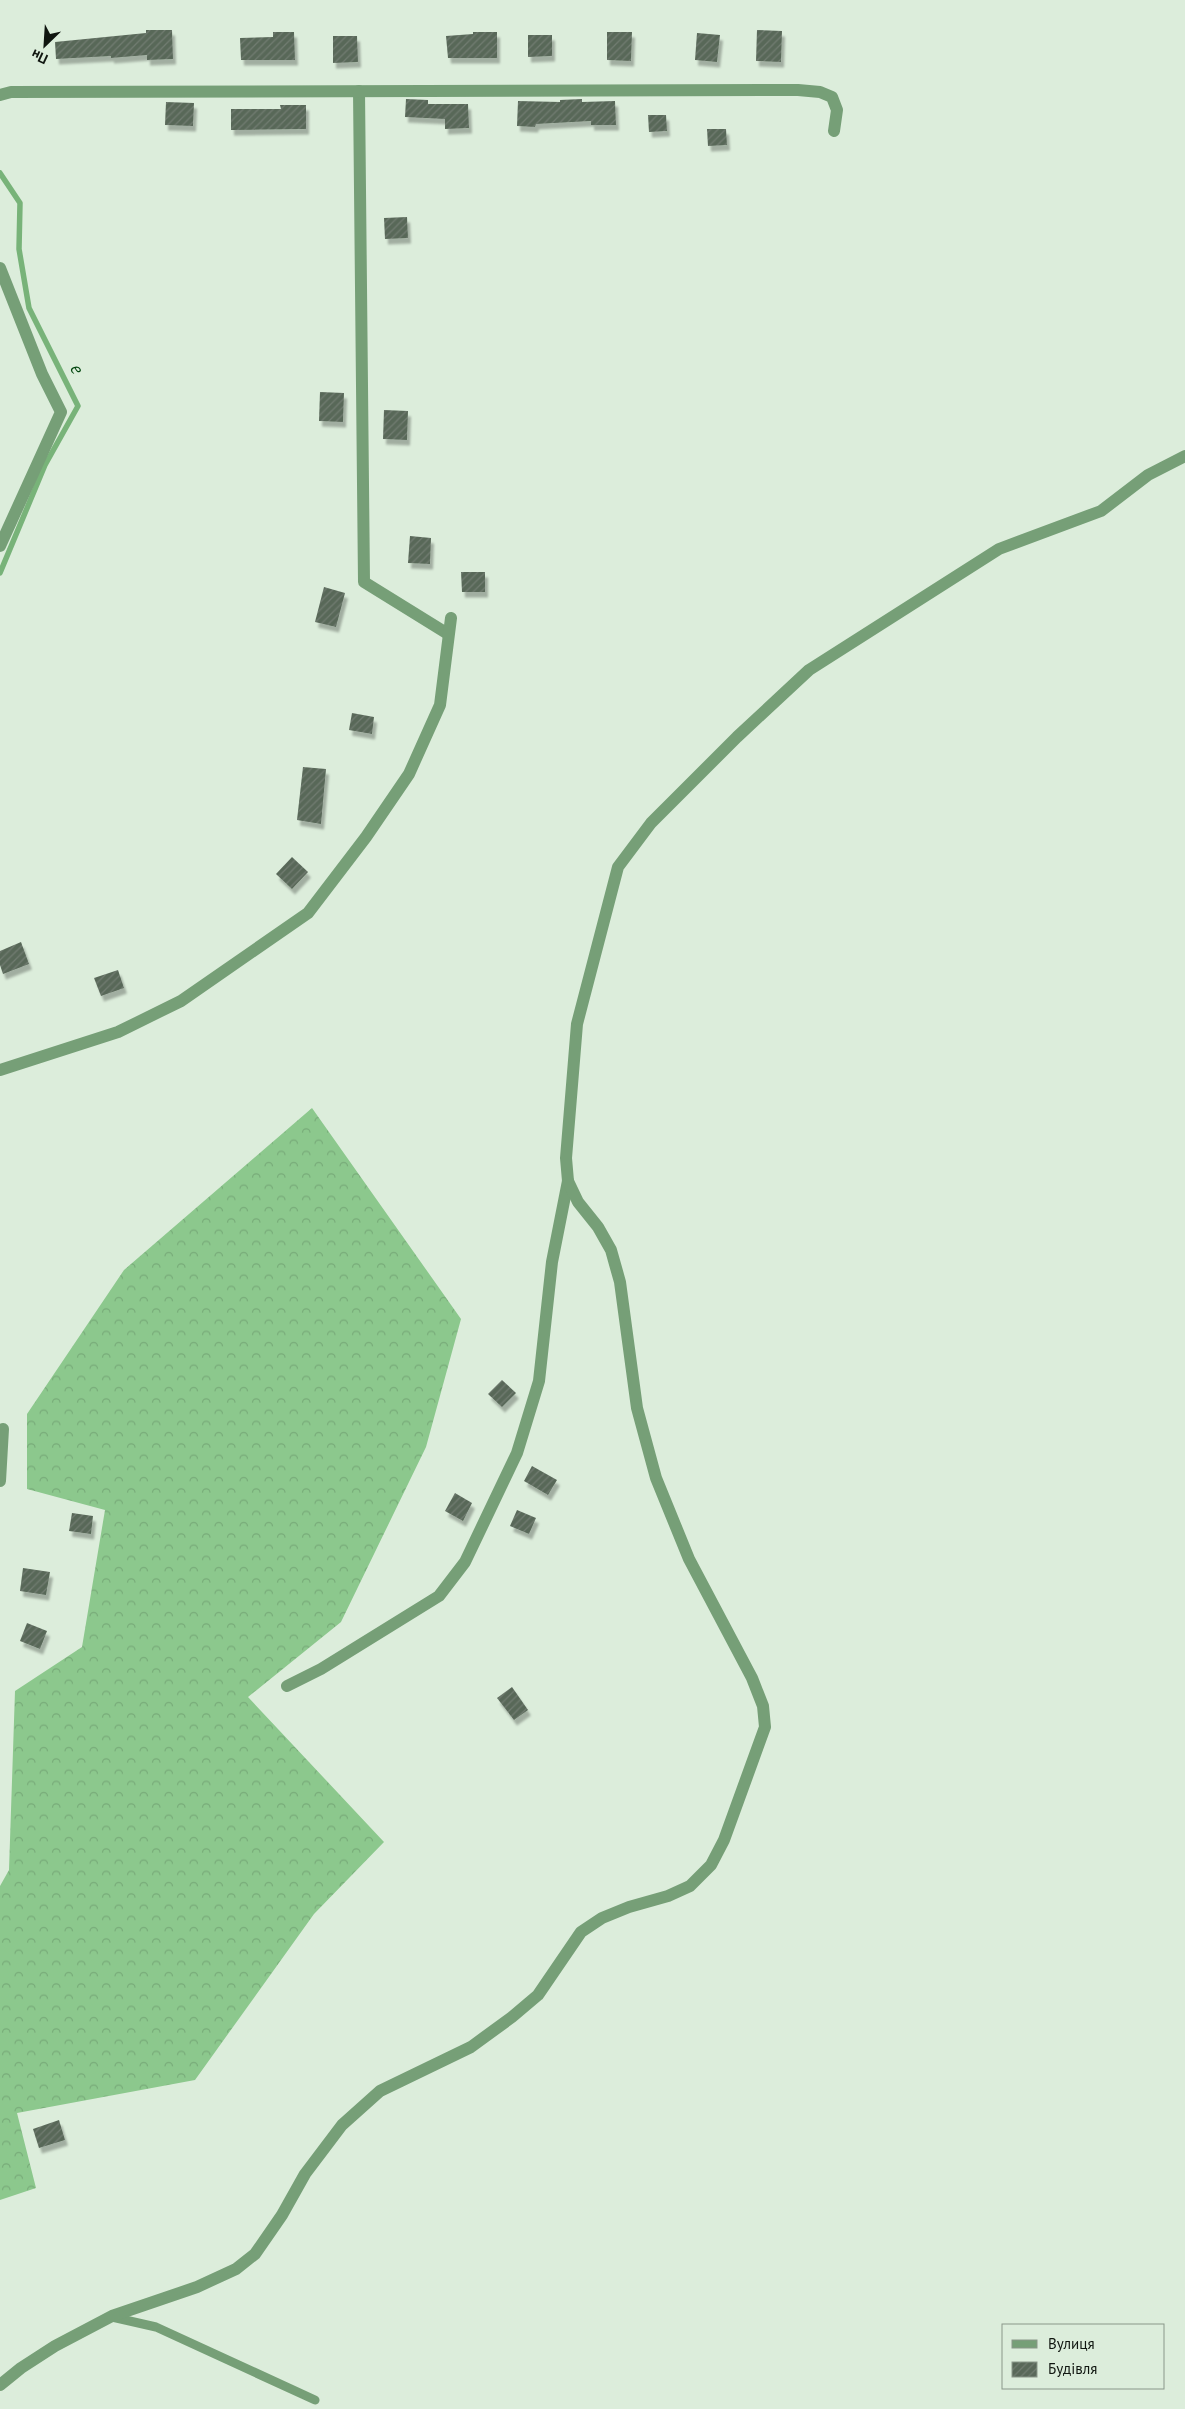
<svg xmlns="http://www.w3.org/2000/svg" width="1185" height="2409" viewBox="0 0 1185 2409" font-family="'PT Sans',sans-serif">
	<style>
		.forest { fill: url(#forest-crowns) }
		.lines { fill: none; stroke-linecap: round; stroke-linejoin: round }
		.stream { stroke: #78b379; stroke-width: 5.5 }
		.building { fill: url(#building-hatch); filter: url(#shadow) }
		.service { stroke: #769f77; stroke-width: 9 }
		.minor { stroke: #769f77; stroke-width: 12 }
		.labels { text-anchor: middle; stroke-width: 4.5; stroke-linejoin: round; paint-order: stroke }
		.water-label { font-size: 18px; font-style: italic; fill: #02460e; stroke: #dceddb }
	</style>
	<defs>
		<pattern id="forest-crowns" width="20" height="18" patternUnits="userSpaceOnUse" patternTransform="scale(1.25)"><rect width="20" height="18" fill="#8cc88d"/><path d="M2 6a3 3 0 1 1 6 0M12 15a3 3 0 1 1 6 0" fill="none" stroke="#78ab79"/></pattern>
		<pattern id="building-hatch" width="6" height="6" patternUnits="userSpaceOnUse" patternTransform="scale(1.25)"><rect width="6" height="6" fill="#596859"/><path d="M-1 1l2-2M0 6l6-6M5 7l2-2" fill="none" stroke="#707c70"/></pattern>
		<filter id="shadow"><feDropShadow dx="3" dy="5.5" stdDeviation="1" flood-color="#0004"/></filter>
	</defs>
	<rect width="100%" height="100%" fill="#dceddb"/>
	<polygon class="forest" points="312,1108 461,1319 426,1447 341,1622 248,1697 384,1842 314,1914 195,2080 17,2113 36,2188 0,2200 0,1886 9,1870 15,1691 82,1647 105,1510 27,1489 27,1414 124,1270"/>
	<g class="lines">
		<polyline class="stream" points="0,173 20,203 19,249 29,308 78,406 45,465 0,573"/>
	</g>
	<g class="building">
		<polygon points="146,30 172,30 173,59 147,60 147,55 111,58 111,56 56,59 55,42 146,33"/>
		<polygon points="757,30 782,31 781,62 756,61"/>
		<polygon points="273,32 294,32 295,60 241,60 240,38 273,37"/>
		<polygon points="473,32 497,32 497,58 448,58 446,36 473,34"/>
		<polygon points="607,32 632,32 631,61 607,60"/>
		<polygon points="697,33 720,35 717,62 695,60"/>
		<polygon points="528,35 552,35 552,56 528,57"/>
		<polygon points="333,36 357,36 358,62 333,63"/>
		<polygon points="406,99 428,100 428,104 468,104 469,128 445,129 445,119 405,117"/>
		<polygon points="582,99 582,102 615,101 616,125 591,125 591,121 536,124 535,127 517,126 518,101 560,102 560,100"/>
		<polygon points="166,102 194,103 193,126 165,125"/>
		<polygon points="280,105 306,105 306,129 231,130 231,109 281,109"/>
		<polygon points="648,115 666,115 667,131 649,132"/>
		<polygon points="707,129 726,129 727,145 708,146"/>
		<polygon points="407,217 408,238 385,239 384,218"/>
		<polygon points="320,392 344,393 343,422 319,421"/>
		<polygon points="384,410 408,411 407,440 383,439"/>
		<polygon points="410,536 431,538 430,564 408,563"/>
		<polygon points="461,572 485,572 485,592 462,592"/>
		<polygon points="324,587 345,593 336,627 315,622"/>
		<polygon points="352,713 374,717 372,734 349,730"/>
		<polygon points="303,767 326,769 321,824 297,820"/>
		<polygon points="292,857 308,872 292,889 276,874"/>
		<polygon points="21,942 29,964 3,974 0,965 0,951"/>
		<polygon points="118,970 124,988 101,996 94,978"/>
		<polygon points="502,1380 516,1393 502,1407 488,1394"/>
		<polygon points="532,1466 557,1480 548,1495 524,1481"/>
		<polygon points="455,1493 472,1503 463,1521 445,1511"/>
		<polygon points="517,1510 536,1518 529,1534 510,1526"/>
		<polygon points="72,1513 93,1516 91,1534 69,1531"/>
		<polygon points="23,1568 50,1572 46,1595 20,1591"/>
		<polygon points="27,1623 47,1631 40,1649 20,1641"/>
		<polygon points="512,1687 528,1710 514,1720 497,1698"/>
		<polygon points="59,2120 65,2140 39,2148 33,2129"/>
	</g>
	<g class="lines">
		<polyline class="service" points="112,2317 156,2327 315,2400"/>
		<g class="minor">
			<polyline points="359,91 364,582 448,634"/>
			<polyline points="0,95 11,92 798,90 820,92 832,97 837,110 834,131"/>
			<polyline points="0,268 42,374 61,412 0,546"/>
			<polyline points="0,1070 118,1032 181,1001 308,913 366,837 409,774 440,705 451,618"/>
			<polyline points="0,1481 3,1429"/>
			<polyline points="287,1686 321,1669 439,1596 465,1562 517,1453 539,1381 552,1262 568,1181"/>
			<polyline points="0,2385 21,2368 55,2346 112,2316 197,2287 236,2269 255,2254 282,2215 305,2174 342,2125 380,2091 471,2047 512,2017 538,1995 581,1932 602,1918 629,1907 668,1896 690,1886 711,1865 724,1840 765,1727 763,1706 752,1678 689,1559 656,1478 637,1408 620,1282 611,1250 598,1227 578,1202 568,1181 566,1158 577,1024 618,867 651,823 737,737 809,670 999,549 1101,511 1148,475 1185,456"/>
		</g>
	</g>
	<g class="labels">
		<g class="water-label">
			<text transform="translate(77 369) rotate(63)" y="6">e</text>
		</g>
	</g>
	<rect x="1002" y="2324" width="162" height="65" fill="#dceddb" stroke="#8a978a"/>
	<rect x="1012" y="2340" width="25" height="8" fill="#769f77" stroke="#8a978a"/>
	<text x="1048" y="2349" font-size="15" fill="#101610">Вулиця</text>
	<rect x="1012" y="2362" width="25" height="15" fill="url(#building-hatch)" stroke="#8a978a"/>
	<text x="1048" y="2374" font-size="15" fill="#101610">Будівля</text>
	<g transform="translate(45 45) rotate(205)" stroke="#dceddb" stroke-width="4" paint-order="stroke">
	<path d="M0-4L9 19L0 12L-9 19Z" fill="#101610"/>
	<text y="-8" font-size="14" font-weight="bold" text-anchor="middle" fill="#101610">Пн</text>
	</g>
</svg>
